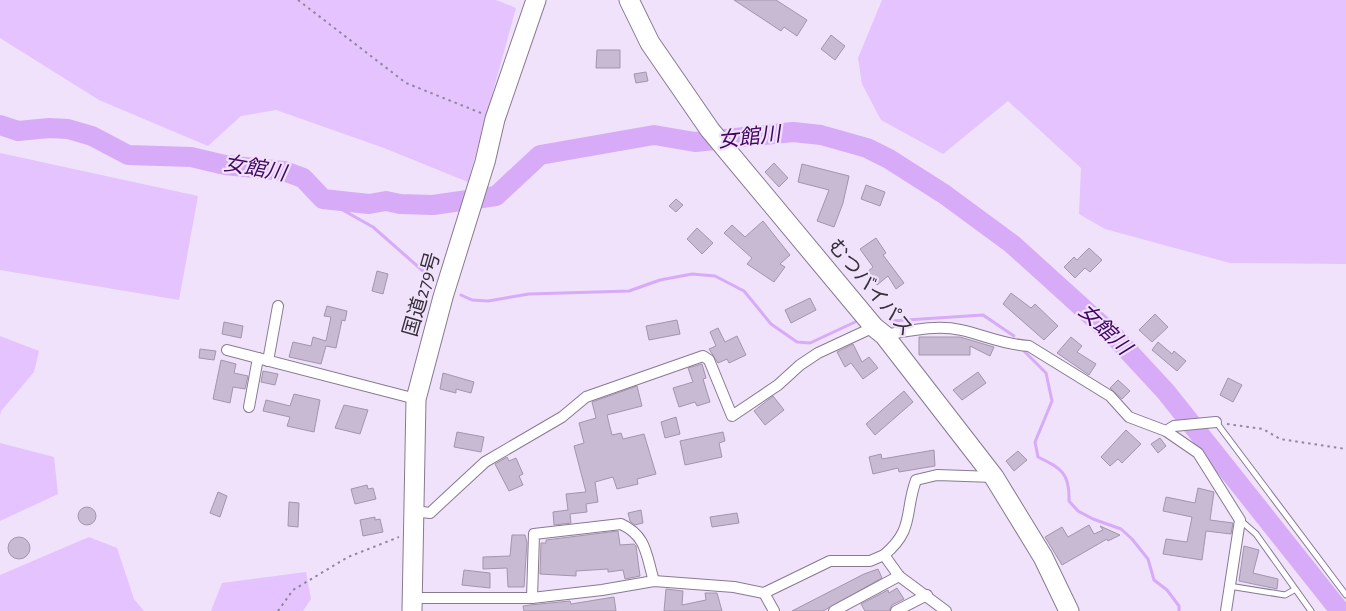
<svg xmlns="http://www.w3.org/2000/svg" width="1346" height="611" viewBox="0 0 1346 611" font-family="'Alegreya Sans','Noto Sans JP',sans-serif">
	<style>
		.green { fill: #e4c3fe }
		.lines { fill: none; stroke-linecap: round; stroke-linejoin: round }
		.stream { stroke: #d7abf8; stroke-width: 3 }
		.river { stroke: #d7abf8; stroke-width: 20 }
		.building { fill: #c8bad3; stroke: #a295ad }
		.lane-casing { stroke: #877a91; stroke-width: 7 }
		.street-casing { stroke: #877a91; stroke-width: 12 }
		.highway-casing { stroke: #877a91; stroke-width: 21 }
		.path { stroke: #918798; stroke-width: 2; stroke-dasharray: 2.5 4; stroke-linecap: butt }
		.lane { stroke: #fff; stroke-width: 5 }
		.street { stroke: #fff; stroke-width: 10 }
		.highway { stroke: #fff; stroke-width: 19 }
		.labels { text-anchor: middle; stroke-width: 4.5; stroke-linejoin: round; paint-order: stroke }
		.street-label { font-size: 20px; fill: #36303a; stroke: #f0e2fb }
		.water-label { font-size: 21px; font-style: italic; fill: #440663; stroke: #f0e2fb }
	</style>
	<rect width="100%" height="100%" fill="#f0e2fb"/>
	<g class="green">
		<polygon points="0,0 496,0 516,8 468,182 384,148 276,110 241,116 208,146 99,100 0,38"/>
		<polygon points="882,0 1346,0 1346,264 1230,263 1105,229 1079,214 1081,168 1008,101 943,154 881,120 862,84 858,58"/>
		<polygon points="0,153 198,196 179,300 0,270"/>
		<polygon points="0,336 39,351 34,372 1,411 0,416"/>
		<polygon points="0,443 54,457 58,494 0,521"/>
		<polygon points="89,537 117,548 134,599 144,611 0,611 0,575"/>
		<polygon points="306,572 311,599 303,611 211,611 222,583"/>
	</g>
	<g class="lines">
		<g class="stream">
			<polyline points="323,199 373,227 423,271"/>
			<polyline points="461,295 472,300 488,301 529,294 629,291 660,280 692,274 715,276 744,291 771,324 797,342 810,343 855,322"/>
			<polyline points="891,321 983,315 1014,336"/>
			<path d="M1024,351L1046,373L1052,401L1035,442L1038,457C1061,468 1070,473 1069,501L1078,511L1093,519L1121,529L1132,539L1148,559L1154,580L1167,590L1179,606V611"/>
		</g>
		<polyline class="river" points="0,125 18,131 49,128 68,129 92,136 128,155 191,157 225,165 284,171 303,178 323,199 369,204 386,201 400,204 433,205 496,196 540,155 654,135 695,142 793,132 821,135 867,148 889,159 944,194 1012,244 1117,339 1166,392 1340,611"/>
	</g>
	<g class="building">
		<polygon points="734,0 776,0 807,20 797,36 784,27 781,31"/>
		<polygon points="831,35 845,46 835,60 821,49"/>
		<polygon points="597,50 620,50 620,68 596,68"/>
		<polygon points="646,72 648,81 636,83 634,74"/>
		<polygon points="774,163 788,178 779,187 765,172"/>
		<polygon points="802,164 849,176 843,203 834,227 817,221 829,190 798,182"/>
		<polygon points="866,185 885,192 880,206 861,199"/>
		<polygon points="676,199 683,205 676,212 669,206"/>
		<polygon points="763,221 790,255 780,264 785,267 774,282 747,264 752,258 724,233 732,225 745,237"/>
		<polygon points="697,228 713,243 702,254 687,239"/>
		<polygon points="876,238 886,253 883,255 904,283 896,289 888,276 877,285 866,273 873,267 860,249"/>
		<polygon points="1089,248 1102,260 1090,272 1085,268 1075,278 1064,267 1074,257 1077,260"/>
		<polygon points="377,271 388,274 383,294 372,291"/>
		<polygon points="1011,293 1031,308 1035,304 1058,326 1044,340 1003,304"/>
		<polygon points="810,298 816,310 791,323 785,310"/>
		<polygon points="327,306 347,311 345,321 342,320 336,348 326,346 321,364 289,357 293,342 311,346 313,337 326,341 331,317 324,316"/>
		<polygon points="1155,314 1168,327 1152,342 1139,330"/>
		<polygon points="677,320 680,334 649,340 646,326"/>
		<polygon points="224,322 243,326 241,338 222,334"/>
		<polygon points="718,328 725,342 737,336 746,355 729,363 727,359 718,363 709,349 716,346 710,332"/>
		<polygon points="919,337 960,337 994,347 990,356 970,346 970,355 919,355"/>
		<polygon points="1071,337 1082,346 1077,352 1096,364 1089,375 1057,353"/>
		<polygon points="1158,342 1172,354 1174,351 1186,361 1177,371 1152,350"/>
		<polygon points="853,344 862,362 869,357 878,368 863,379 851,363 845,367 837,352"/>
		<polygon points="200,349 216,351 214,360 199,358"/>
		<polygon points="221,360 236,364 234,373 248,376 245,389 233,387 230,403 213,399"/>
		<polygon points="702,364 706,378 703,379 710,402 697,406 695,402 679,407 673,388 693,382 688,368"/>
		<polygon points="263,371 278,374 275,385 261,382"/>
		<polygon points="978,372 986,383 962,400 953,390"/>
		<polygon points="443,373 474,382 471,393 456,389 456,393 440,389"/>
		<polygon points="1228,378 1242,385 1233,402 1220,395"/>
		<polygon points="1118,380 1130,391 1122,399 1110,388"/>
		<polygon points="637,386 642,406 607,415 612,435 621,433 623,439 644,434 656,474 637,479 638,484 617,489 613,477 595,482 598,502 586,504 587,512 570,514 571,523 554,525 553,512 568,510 566,494 586,492 574,446 584,443 579,423 596,418 592,402"/>
		<polygon points="904,391 913,402 875,435 866,424"/>
		<polygon points="294,394 320,400 314,432 287,426 290,417 263,411 266,400 290,406"/>
		<polygon points="773,396 784,410 765,425 754,411"/>
		<polygon points="344,405 368,410 360,434 335,428"/>
		<polygon points="676,417 680,434 665,438 661,422"/>
		<polygon points="1126,430 1141,444 1122,463 1118,459 1110,466 1101,457"/>
		<polygon points="457,432 484,437 481,452 454,447"/>
		<polygon points="723,432 725,441 719,443 722,457 685,465 680,441"/>
		<polygon points="1160,438 1166,446 1158,453 1151,444"/>
		<polygon points="934,450 935,466 899,472 898,468 873,474 869,457 881,454 882,459"/>
		<polygon points="1018,451 1027,460 1014,471 1006,461"/>
		<polygon points="507,457 509,461 516,458 523,474 519,476 523,485 509,491 495,464"/>
		<polygon points="367,485 368,489 373,488 376,499 355,504 351,489"/>
		<polygon points="1198,488 1214,492 1210,520 1233,523 1231,534 1206,531 1202,560 1163,554 1166,539 1187,542 1192,517 1163,511 1166,497 1195,503"/>
		<polygon points="218,492 227,496 220,517 210,513"/>
		<polygon points="289,502 299,503 298,527 288,526"/>
		<circle cx="87" cy="516" r="9"/>
		<polygon points="641,510 643,523 635,525 630,521 628,513"/>
		<polygon points="737,513 739,523 712,527 710,517"/>
		<polygon points="375,517 375,520 380,519 383,532 363,536 360,520"/>
		<polygon points="1089,525 1094,534 1103,530 1100,526 1120,535 1108,541 1107,539 1062,565 1045,537 1062,527 1068,537"/>
		<polygon points="618,531 620,545 634,544 636,546 640,576 625,579 623,570 608,572 608,569 576,571 576,576 540,574 541,543 546,543 546,540"/>
		<polygon points="512,535 525,535 527,543 524,587 508,587 507,568 483,569 483,557 510,556"/>
		<circle cx="19" cy="548" r="11"/>
		<polygon points="1244,546 1259,550 1253,573 1278,579 1277,589 1239,581"/>
		<polygon points="878,569 882,578 823,611 792,611 864,574"/>
		<polygon points="464,570 490,573 490,588 462,585"/>
		<polygon points="897,588 904,599 892,605 889,611 865,611 861,604 888,590 889,593"/>
		<polygon points="666,589 683,591 682,605 706,600 705,593 717,593 722,611 664,611"/>
		<polygon points="614,597 616,611 524,611 523,606 530,605 570,601 571,604"/>
	</g>
	<g class="lines">
		<g class="lane-casing">
			<g id="lane">
				<polyline points="1216,422 1346,595"/>
				<polyline points="1240,520 1256,534 1311,611"/>
				<polyline points="1229,586 1285,595 1294,590"/>
			</g>
		</g>
		<g class="street-casing">
			<g id="street">
				<path d="M884,335C908,331 936,324 961,330C984,335 1005,345 1029,346L1110,396L1129,417L1166,431L1174,426L1216,422"/>
				<polyline points="227,350 416,399"/>
				<polyline points="268,361 278,306"/>
				<polyline points="249,407 258,358"/>
				<polyline points="1166,431 1198,453 1240,520 1226,611"/>
				<polyline points="414,511 430,513 485,462 562,417 586,397 703,356 709,360 732,416 778,385 800,365 818,353 874,327"/>
				<polyline points="764,593 774,611"/>
				<polyline points="412,598 532,598 602,590 654,581 734,587 764,593 830,561 870,561 884,555"/>
				<path d="M532,598L534,534L621,524C647,536 646,555 654,581"/>
				<polyline points="834,611 899,576"/>
				<polyline points="896,611 927,595"/>
				<path d="M946,611L899,576L884,555C915,529 904,513 916,480L937,475L994,477"/>
			</g>
		</g>
		<g class="highway-casing">
			<g id="highway">
				<polyline points="629,0 650,43 710,130 874,327 884,335 994,477 1043,557 1069,611"/>
				<polyline points="412,611 416,399 443,297 485,162 495,119 536,0"/>
			</g>
		</g>
		<g class="path">
			<polyline points="298,0 406,83 481,113"/>
			<polyline points="1227,424 1263,429 1280,439 1346,449"/>
			<polyline points="278,611 293,590 348,557 399,537"/>
		</g>
		<use href="#lane" class="lane"/>
		<use href="#street" class="street"/>
		<use href="#highway" class="highway"/>
	</g>
	<g class="labels">
		<g class="street-label">
			<text transform="translate(871 287) rotate(50)" y="7">むつバイパス</text>
			<text transform="translate(421 294) rotate(-74)" y="7">国道279号</text>
		</g>
		<g class="water-label">
			<text transform="translate(749 137) rotate(-6)" y="7">女館川</text>
			<text transform="translate(255 168) rotate(10)" y="7">女館川</text>
			<text transform="translate(1105 329) rotate(44)" y="7">女館川</text>
		</g>
	</g>
</svg>
